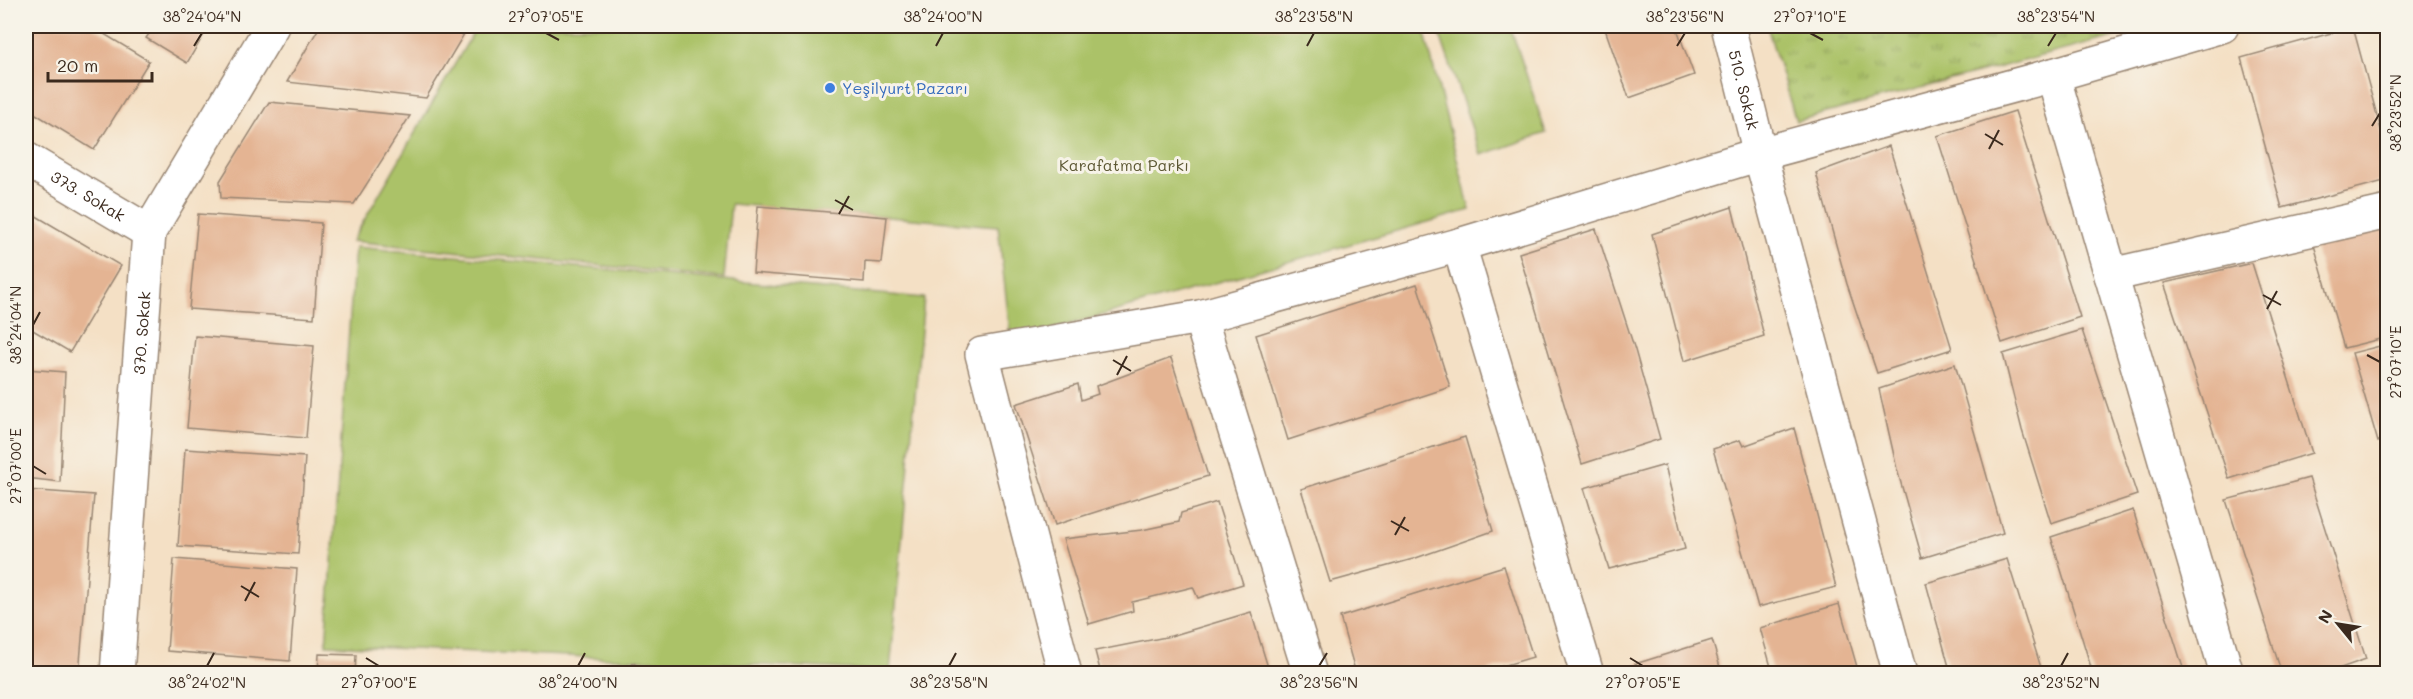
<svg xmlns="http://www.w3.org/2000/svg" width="2413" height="699" viewBox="0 0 2413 699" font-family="Mali,sans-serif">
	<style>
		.grass { fill: url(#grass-tufts); stroke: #737642; stroke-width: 1.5 }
		.park { fill: #abc267; stroke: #737642; stroke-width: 1.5 }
		.building { fill: #e4b493 }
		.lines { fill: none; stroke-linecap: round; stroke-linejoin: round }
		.street-casing { stroke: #988572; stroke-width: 36 }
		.street { stroke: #fff; stroke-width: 33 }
		.ticks { fill: none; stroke: #3b2a1e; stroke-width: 2 }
		.shop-dot { fill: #3f7fe0; stroke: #f7f3e8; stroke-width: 2 }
		.labels { text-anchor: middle; stroke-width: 6; stroke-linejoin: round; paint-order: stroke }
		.shop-label { font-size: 16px; fill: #366cbe; stroke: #f7f3e8; text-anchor: start }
		.street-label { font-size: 16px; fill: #3b2a1e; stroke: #f7f3e8 }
		.park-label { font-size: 16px; fill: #5d5834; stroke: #f7f3e8 }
		.neatline { fill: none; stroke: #3b2a1e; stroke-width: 2 }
		.ticks-label { font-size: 15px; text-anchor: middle; fill: #3b2a1e }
	</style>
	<defs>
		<pattern id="grass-tufts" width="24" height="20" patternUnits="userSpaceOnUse" patternTransform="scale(1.5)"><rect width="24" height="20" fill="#abc267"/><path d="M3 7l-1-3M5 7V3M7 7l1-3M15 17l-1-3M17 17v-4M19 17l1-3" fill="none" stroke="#8c9e54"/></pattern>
	</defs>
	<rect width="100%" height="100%" fill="#f7f3e8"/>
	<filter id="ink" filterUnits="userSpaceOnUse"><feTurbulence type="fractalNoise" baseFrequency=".0167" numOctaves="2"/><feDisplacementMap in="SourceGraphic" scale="12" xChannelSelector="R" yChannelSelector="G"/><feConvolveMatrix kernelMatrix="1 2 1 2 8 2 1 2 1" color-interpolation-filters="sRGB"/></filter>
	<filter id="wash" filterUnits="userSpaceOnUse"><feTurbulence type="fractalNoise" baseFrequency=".008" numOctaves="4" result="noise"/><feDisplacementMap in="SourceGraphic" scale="24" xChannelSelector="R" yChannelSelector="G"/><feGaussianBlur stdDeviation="1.35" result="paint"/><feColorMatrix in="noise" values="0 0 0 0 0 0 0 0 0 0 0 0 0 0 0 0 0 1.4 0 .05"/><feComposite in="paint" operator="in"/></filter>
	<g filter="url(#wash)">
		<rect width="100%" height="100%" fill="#f4e0c5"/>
		<polygon class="grass" points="1767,26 2155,26 1796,121"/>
		<g class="park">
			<polygon points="477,26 1423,26 1470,210 1011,341 998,226 731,204 724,278 352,241"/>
			<polygon points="1437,26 1510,26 1546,133 1481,155"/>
			<polygon points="355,247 924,298 890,671 326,645"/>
		</g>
		<g id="blocks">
			<g class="building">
				<polygon points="26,26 91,26 149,61 94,150 26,108"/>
				<polygon points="145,26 209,26 187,63 146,38 152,30"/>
				<polygon points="320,26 450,26 464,34 426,98 287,82"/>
				<polygon points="1239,26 1297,26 1297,29 1239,27"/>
				<polygon points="1604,26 1676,26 1694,75 1629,98"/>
				<polygon points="2353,27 2388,156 2388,180 2282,208 2241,58"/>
				<polygon points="269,102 410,116 354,204 221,198 220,181"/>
				<polygon points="2015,111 2080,317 2002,343 1937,136"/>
				<polygon points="1889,146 1952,349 1877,373 1847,284 1816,173"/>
				<polygon points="758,206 887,217 882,263 865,262 864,282 753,273"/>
				<polygon points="1732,207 1764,336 1684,361 1652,234"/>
				<polygon points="26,210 121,266 70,352 26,326"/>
				<polygon points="198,214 321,223 314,318 189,309"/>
				<polygon points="2388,226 2388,337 2344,348 2314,245"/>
				<polygon points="1596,229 1635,350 1660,439 1582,464 1519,253"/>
				<polygon points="2252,263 2312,453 2229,479 2164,283"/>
				<polygon points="1417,284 1450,387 1288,440 1256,335"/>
				<polygon points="2082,330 2137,495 2051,523 2022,430 2003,354"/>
				<polygon points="195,336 314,346 306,438 187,428"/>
				<polygon points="2388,344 2388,439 2378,442 2352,353"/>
				<polygon points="1171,358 1208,476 1055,525 1016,404 1078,384 1081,400 1098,394 1096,386"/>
				<polygon points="1955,364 2003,533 1922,558 1897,469 1879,389"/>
				<polygon points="26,369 65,372 60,482 26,478"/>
				<polygon points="1794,428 1836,587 1758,607 1713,449 1740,440 1743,446"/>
				<polygon points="1465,437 1493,531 1413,559 1330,582 1301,489"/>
				<polygon points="185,449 305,457 298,554 178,546"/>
				<polygon points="1665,465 1685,549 1609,569 1584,488"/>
				<polygon points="2309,478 2366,659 2324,674 2282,674 2226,500"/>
				<polygon points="26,490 94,495 79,674 26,674"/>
				<polygon points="1217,502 1243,584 1198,598 1193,587 1132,602 1133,611 1089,624 1063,539 1142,530 1179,522 1181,513"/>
				<polygon points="2133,510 2185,674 2093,674 2051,537"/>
				<polygon points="174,559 297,569 290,661 167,651"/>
				<polygon points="2007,559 2043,674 1951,674 1926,583"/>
				<polygon points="1504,566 1533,657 1476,674 1356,674 1340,617"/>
				<polygon points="1839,604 1859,674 1773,674 1760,628"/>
				<polygon points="1251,612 1270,674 1101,674 1095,651 1171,636"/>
				<polygon points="1712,640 1722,674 1637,674 1635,664"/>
				<polygon points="319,654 356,655 355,674 318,674"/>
				<polygon points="633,663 652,674 627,674"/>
			</g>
		</g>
	</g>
	<g filter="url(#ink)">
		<use href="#blocks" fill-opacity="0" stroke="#988572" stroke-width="1.5"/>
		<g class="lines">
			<g class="street-casing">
				<g id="street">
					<path id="s1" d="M1728,26L1760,154L1900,674"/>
					<polyline points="2053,75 2227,674"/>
					<path id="s2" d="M26,159L149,232"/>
					<polyline points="1459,245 1587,674"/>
					<polyline points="2111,275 2388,212"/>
					<polyline points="1200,317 1310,674"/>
					<path id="s3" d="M117,674L149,232L272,26"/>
					<polyline points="1065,674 982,354 1200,317 1459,245 1760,154 2053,75 2222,26"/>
				</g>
			</g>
			<use href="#street" class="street"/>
		</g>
	</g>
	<path class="ticks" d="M546,33L559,40M1810,33L1823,40M194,46L202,33M936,46L943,33M1307,46L1314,33M1677,46L1685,33M2048,46L2056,33M2372,126L2380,113M1985,134L2003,145M1989,149L1999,130M835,200L853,210M839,214L849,196M2263,295L2281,305M2267,309L2277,291M33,325L40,312M2367,355L2380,362M1113,360L1131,371M1117,375L1127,356M33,466L46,474M1391,521L1409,531M1395,535L1405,517M241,586L259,597M245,601L255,582M366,658L379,666M1630,658L1643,666M207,666L214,653M578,666L585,653M949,666L956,653M1319,666L1327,653M2061,666L2068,653"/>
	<circle class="shop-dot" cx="830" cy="88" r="6"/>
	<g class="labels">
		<g class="shop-label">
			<text x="842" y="94">Yeşilyurt Pazarı</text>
		</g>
		<g class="street-label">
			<text dy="6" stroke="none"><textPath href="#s1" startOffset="66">510. Sokak</textPath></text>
			<text dy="6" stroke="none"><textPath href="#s2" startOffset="72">373. Sokak</textPath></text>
			<text dy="6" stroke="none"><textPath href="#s3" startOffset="342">370. Sokak</textPath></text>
		</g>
		<g class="park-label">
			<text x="1124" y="171">Karafatma Parkı</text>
		</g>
	</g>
	<rect width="2413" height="699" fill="none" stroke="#f7f3e8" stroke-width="66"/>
	<g transform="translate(2338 624) rotate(300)" stroke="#f7f3e8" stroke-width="4.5" paint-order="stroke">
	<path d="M0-4.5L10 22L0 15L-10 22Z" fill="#3b2a1e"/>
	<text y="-9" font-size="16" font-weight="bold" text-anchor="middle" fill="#3b2a1e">N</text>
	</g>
	<path d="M48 72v9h104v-9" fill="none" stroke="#3b2a1e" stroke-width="3"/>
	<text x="57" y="72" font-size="18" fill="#3b2a1e" stroke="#f7f3e8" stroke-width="4.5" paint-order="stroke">20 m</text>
	<rect x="33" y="33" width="2347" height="633" class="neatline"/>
	<g class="ticks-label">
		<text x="202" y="22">38°24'04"N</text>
		<text x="546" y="22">27°07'05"E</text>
		<text x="943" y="22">38°24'00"N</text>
		<text x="1314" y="22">38°23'58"N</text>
		<text x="1685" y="22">38°23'56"N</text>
		<text x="1810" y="22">27°07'10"E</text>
		<text x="2056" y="22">38°23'54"N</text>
		<text transform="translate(2396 113) rotate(-90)" y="5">38°23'52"N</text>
		<text transform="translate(16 325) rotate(-90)" y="5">38°24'04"N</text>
		<text transform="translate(2396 362) rotate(-90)" y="5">27°07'10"E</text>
		<text transform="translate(16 466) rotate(-90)" y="5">27°07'00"E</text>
		<text x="207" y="688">38°24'02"N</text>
		<text x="379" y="688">27°07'00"E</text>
		<text x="578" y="688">38°24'00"N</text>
		<text x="949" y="688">38°23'58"N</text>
		<text x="1319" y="688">38°23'56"N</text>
		<text x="1643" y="688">27°07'05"E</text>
		<text x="2061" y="688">38°23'52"N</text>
	</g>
</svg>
